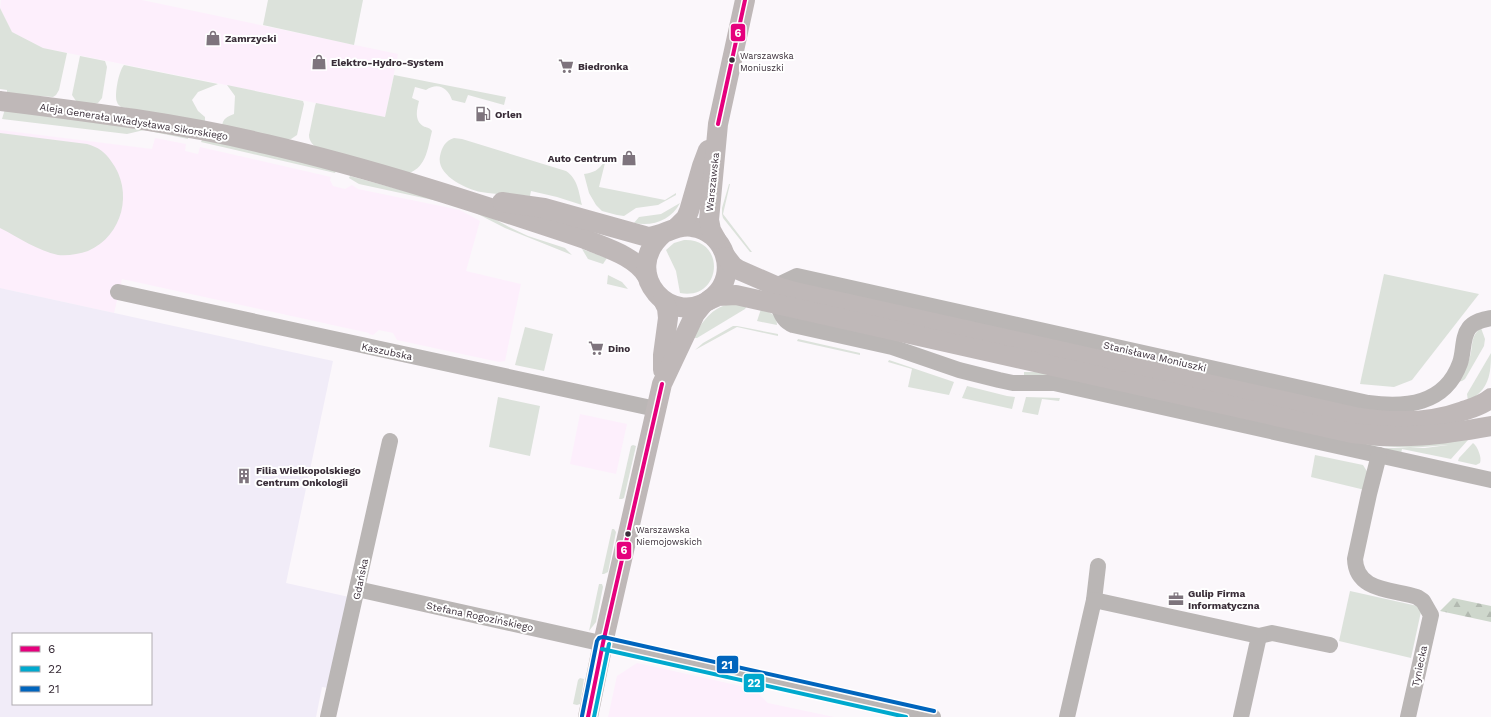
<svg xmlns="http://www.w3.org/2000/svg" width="1491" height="717" viewBox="0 0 1491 717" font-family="'Work Sans',sans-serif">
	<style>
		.built { fill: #fdeffc }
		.medical { fill: #f1ecf8; fill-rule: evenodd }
		.green { fill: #dce2db }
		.forest { fill: url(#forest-firs) }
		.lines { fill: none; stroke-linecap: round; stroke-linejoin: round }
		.minor { stroke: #bab6b5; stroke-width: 16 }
		.major { stroke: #bfb8b8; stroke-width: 20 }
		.bus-1-casing { stroke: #fff; stroke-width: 7 }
		.bus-2-casing { stroke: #fff; stroke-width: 7 }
		.bus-3-casing { stroke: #fff; stroke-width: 7 }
		.bus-1 { stroke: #e5007d; stroke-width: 4 }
		.bus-2 { stroke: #00a9ce; stroke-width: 4 }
		.bus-3 { stroke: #0065bd; stroke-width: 4 }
		.bus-dot { fill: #3a2e39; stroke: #fff; stroke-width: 1.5 }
		.labels { text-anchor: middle; stroke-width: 4; stroke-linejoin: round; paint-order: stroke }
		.bus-label { font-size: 9px; fill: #3a2e39; stroke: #fff; text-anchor: start }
		.poi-label { font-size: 10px; font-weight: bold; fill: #3a2e39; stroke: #fff; text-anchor: start }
		.street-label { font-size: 10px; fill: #3a2e39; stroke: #fff }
		.line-badge { stroke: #fff; stroke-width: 1.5 }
		.badge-label { font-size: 11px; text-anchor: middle; font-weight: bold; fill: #fff }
	</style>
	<defs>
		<pattern id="forest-firs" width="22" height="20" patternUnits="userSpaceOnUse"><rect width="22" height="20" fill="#ced7cc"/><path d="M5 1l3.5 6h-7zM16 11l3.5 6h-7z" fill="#b2b9b0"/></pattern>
	</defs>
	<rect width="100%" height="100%" fill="#fbf7fb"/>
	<g class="built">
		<polygon points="1,0 142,0 398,54 385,117 43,48 12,32 0,8"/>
		<polygon points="0,130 152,149 155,138 186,144 185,151 198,154 200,147 331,177 330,180 333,186 345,189 352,185 358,189 460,210 480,221 466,271 521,284 505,361 499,362 397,340 393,333 379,330 373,335 369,334 369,333 122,279 114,313 0,288"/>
		<polygon points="580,414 627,424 616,474 570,464"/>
		<polygon points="637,663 754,689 768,703 834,717 608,717 617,676"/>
	</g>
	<path class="medical" d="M0,288L333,361L286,583L349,597L329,688L322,687L316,717H0ZM13,634H151V704H13Z"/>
	<g class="green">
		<polygon points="268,0 363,0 354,45 263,25"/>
		<polygon points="0,8 12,32 43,48 67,53 59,90 56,95 53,97 7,94 7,90 0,89"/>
		<polygon points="80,56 105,61 107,67 102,98 98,103 91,105 76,101 72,95"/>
		<path d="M124,65L218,84L198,92L192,100L198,111L205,117V123L121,107C119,105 118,105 117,102C114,95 119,70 124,65Z"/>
		<path d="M394,75L506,97L504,105L468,95L465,103L452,100C448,88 438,82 426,90L415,87L412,98L419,101C417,109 414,120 423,126C427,128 429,127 432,131C428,146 427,167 409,173L317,148C313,145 309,141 309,135L315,106L316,103L385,117Z"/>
		<path d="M227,85L303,101L304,104L297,135L291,139H285L222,126C223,118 227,117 234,114L235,96Z"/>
		<polygon points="5,109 137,128 188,137 188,139 144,130 127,134 2,119"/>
		<path d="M0,133L87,144C98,147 105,152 111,161C134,191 123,236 88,251C79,254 68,256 58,255C38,251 18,237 0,228Z"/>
		<polygon points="203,138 230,144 336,171 335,173 201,142"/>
		<path d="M454,138L462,139L566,171C578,179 579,193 582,205L557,197L531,191L530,196C514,194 496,195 481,192C466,189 436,175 440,156C442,147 445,141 454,138Z"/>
		<path d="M604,162L605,163L599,187L665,200L676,193V195L658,205L636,208L624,216L617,215L602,211L596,205L589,193L584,174C593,173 599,170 604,162Z"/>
		<polygon points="350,176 456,205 359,184 349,178"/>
		<polygon points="729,184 730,184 723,214 752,252 750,252 723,218 722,214 722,208"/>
		<path d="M680,203C671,220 653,227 634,223L639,217L661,214Z"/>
		<polygon points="466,208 489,216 509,227 528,236 565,248 572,255 505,228"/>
		<path d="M684,240C727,238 722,301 680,293L676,271L666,250L674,243Z"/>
		<polygon points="582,249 607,258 603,264 588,259"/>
		<polygon points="1384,274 1479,294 1412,380 1394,387 1360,384"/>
		<polygon points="608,275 622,282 628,289 607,284"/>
		<path d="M730,304L747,306L745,309L697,338H693C701,323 712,307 730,304Z"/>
		<path d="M761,309C769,312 777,314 777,325L757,321Z"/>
		<polygon points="733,326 737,326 778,334 778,336 737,327 695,350 688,378 695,350 703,343"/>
		<polygon points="525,327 553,334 544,371 515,365"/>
		<path d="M1481,328L1485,339L1484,346L1465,379L1462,381L1457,382C1461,375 1466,368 1469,360C1474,347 1469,337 1481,328Z"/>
		<polygon points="798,339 860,353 860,355 797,341"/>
		<path d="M1491,353C1491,374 1489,390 1468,401L1467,394Z"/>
		<polygon points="889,360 954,382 949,395 908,387 912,369 888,362"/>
		<polygon points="1024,372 1036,372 1468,438 1468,440 1451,459 1402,449 1401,454 1384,448 1425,448 1448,445 1410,448 1363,445 1024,378"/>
		<polygon points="967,386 1007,396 1015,397 1012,409 962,398"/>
		<polygon points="498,397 540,406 530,456 489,447"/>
		<polygon points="1026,397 1060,398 1059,401 1042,399 1038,415 1022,412"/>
		<path d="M1473,443C1478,447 1482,458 1480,463L1476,465L1458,461L1459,458Z"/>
		<polygon points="633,445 636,446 624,498 622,499 619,499 631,446"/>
		<polygon points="1315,455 1363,465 1368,473 1365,490 1311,477"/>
		<polygon points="612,529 614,529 616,532 608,572 604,574 602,574"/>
		<polygon points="599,584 602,584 603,587 596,622 589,631"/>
		<polygon points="1350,591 1422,607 1411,658 1339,641"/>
		<polygon points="580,678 584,679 580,704 577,705 573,704 578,680"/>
	</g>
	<polygon class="forest" points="1453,598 1491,606 1491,622 1440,611"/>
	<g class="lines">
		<g class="minor">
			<path d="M776,286L797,276L1368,403C1405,408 1445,405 1460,363C1464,352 1462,337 1469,328C1474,321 1483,320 1491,318"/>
			<polyline points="118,292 656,409"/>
			<path d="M777,304C781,313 783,321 793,325L892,347L959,370L999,380L1013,383H1054L1491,480"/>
			<path d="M1379,455L1369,494L1355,559C1356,592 1393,589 1417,597L1423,601L1431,615L1408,717"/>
			<polyline points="357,589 933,717"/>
			<polyline points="1094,600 1098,566"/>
			<polyline points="1259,636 1272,633 1330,645"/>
			<polyline points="328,717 390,441"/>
			<polyline points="1067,717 1094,600 1259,636 1241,717"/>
		</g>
		<g class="major">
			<path d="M0,101C89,112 179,123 266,144C374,169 480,204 585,239C606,248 635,256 647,276"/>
			<path d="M502,202L544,208L648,237C664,236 676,224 692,227C725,231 739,274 714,296C674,333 617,273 664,233"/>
			<polyline points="677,227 686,218 689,211 702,166 708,150"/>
			<polyline points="716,239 711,230 709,220 718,124 745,0"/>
			<path d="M726,257L733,266L739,270L778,287L795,292L1355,417C1391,423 1428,424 1463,411C1472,408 1483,405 1491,398"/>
			<path d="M709,300L718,296L736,295L1352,433C1403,440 1441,435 1491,426"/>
			<polyline points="663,370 663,355 668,318 667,308 663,300"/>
			<polyline points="588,717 603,643 662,384 695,314 703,304"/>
		</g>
		<g class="bus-1-casing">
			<g id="bus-1">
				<polyline points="718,124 745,0"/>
				<polyline points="588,717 603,643 662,384"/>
			</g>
		</g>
		<g class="bus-2-casing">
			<g id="bus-2">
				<polyline points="602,649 906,717"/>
				<polyline points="594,717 609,644"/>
			</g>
		</g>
		<g class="bus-3-casing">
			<polyline id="bus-3" points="582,716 597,641 599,638 603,637 934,711"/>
		</g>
		<use href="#bus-1" class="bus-1"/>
		<use href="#bus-2" class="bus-2"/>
		<use href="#bus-3" class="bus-3"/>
	</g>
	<defs>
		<g id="shop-bare" transform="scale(1.2)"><path d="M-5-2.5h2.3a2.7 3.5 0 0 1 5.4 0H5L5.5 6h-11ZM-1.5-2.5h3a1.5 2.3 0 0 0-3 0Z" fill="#7e747d" stroke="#fff" stroke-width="2.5" paint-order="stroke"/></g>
		<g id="supermarket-bare" transform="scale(1.2)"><path d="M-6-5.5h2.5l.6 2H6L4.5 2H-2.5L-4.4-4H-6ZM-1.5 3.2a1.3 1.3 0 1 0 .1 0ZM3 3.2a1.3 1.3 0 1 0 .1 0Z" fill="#7e747d" stroke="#fff" stroke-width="2.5" paint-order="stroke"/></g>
		<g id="fuel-bare" transform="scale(1.2)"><path d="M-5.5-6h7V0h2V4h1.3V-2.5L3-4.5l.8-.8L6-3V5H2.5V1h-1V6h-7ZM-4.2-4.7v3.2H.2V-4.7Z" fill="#7e747d" stroke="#fff" stroke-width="2.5" paint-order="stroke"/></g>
		<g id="building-bare" transform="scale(1.2)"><path d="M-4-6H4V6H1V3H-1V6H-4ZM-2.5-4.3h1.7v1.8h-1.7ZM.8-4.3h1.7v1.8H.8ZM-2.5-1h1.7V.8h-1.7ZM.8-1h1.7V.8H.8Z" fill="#7e747d" stroke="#fff" stroke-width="2.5" paint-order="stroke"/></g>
		<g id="office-bare" transform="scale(1.2)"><path d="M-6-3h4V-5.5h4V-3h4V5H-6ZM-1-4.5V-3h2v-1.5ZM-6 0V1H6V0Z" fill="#7e747d" stroke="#fff" stroke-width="2.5" paint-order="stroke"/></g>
	</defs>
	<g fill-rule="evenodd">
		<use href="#shop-bare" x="213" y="38"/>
		<use href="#shop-bare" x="319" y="62"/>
		<use href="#supermarket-bare" x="566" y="66"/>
		<use href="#fuel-bare" x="483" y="114"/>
		<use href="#shop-bare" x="629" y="158"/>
		<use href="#supermarket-bare" x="596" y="348"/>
		<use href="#building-bare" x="244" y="476"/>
		<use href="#office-bare" x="1176" y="599"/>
	</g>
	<g class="bus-dot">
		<circle cx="732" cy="60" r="3.5"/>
		<circle cx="628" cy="534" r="3.5"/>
	</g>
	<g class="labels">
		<g class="bus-label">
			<text x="740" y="59">Warszawska<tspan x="740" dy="12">Moniuszki</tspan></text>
			<text x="636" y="533">Warszawska<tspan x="636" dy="12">Niemojowskich</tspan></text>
		</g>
		<g class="poi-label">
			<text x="225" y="42">Zamrzycki</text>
			<text x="331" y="66">Elektro-Hydro-System</text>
			<text x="578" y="70">Biedronka</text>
			<text x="495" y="118">Orlen</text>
			<text x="617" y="162" text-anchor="end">Auto Centrum</text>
			<text x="608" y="352">Dino</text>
			<text x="256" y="474">Filia Wielkopolskiego<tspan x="256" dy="12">Centrum Onkologii</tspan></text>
			<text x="1188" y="597">Gulip Firma<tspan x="1188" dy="12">Informatyczna</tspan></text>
		</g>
		<g class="street-label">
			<text transform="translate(134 121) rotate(9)" y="4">Aleja Generała Władysława Sikorskiego</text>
			<text transform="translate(712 182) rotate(-84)" y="4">Warszawska</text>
			<text transform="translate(387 351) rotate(12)" y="4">Kaszubska</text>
			<text transform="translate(1155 356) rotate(13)" y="4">Stanisława Moniuszki</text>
			<text transform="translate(360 579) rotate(-78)" y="4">Gdańska</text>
			<text transform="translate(480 616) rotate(12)" y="4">Stefana Rogozińskiego</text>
			<text transform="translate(1419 666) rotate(-78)" y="4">Tyniecka</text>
		</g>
	</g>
	<g class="line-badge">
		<rect x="730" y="23" width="16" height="19" rx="4" fill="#e5007d"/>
		<rect x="616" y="541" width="16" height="19" rx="4" fill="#e5007d"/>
		<rect x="716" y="655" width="23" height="19" rx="4" fill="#0065bd"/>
		<rect x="743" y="673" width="22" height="20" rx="4" fill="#00a9ce"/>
	</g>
	<g class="badge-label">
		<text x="738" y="37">6</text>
		<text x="624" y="554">6</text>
		<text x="727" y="669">21</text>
		<text x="754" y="687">22</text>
	</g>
	<rect x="12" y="633" width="140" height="72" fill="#ffffff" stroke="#b0abb0"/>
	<rect x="20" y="646" width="20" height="6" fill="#e5007d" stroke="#b0abb0"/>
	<text x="48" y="653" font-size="12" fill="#3a2e39">6</text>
	<rect x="20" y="666" width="20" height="6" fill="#00a9ce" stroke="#b0abb0"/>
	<text x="48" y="673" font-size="12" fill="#3a2e39">22</text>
	<rect x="20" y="686" width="20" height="6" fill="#0065bd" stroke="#b0abb0"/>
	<text x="48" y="693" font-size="12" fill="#3a2e39">21</text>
</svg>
